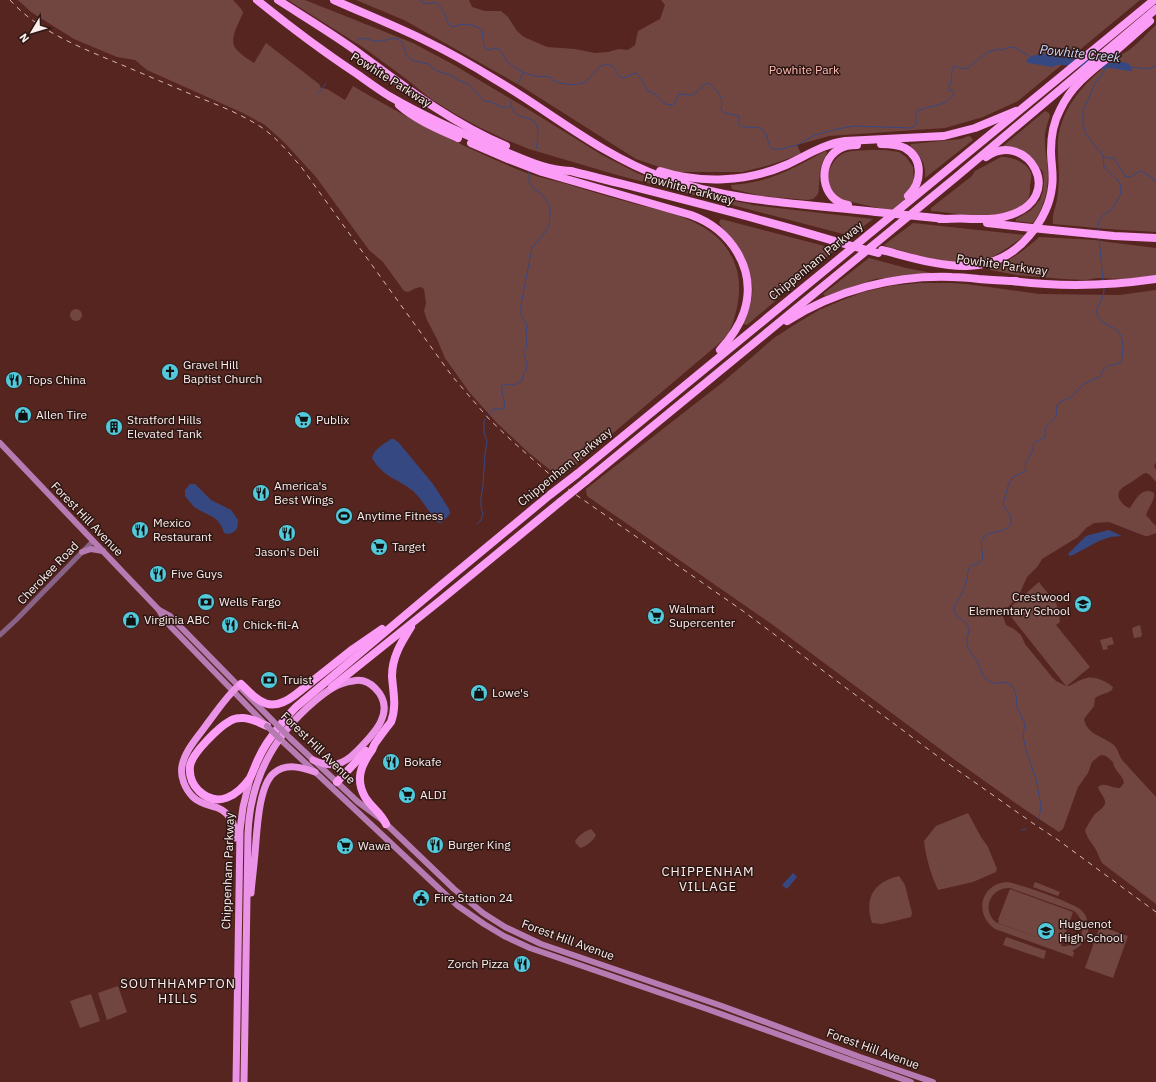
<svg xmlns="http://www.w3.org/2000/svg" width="1156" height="1082" viewBox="0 0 1156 1082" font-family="'IBM Plex Sans',sans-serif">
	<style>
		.green { fill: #724640; fill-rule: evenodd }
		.water { fill: #364882 }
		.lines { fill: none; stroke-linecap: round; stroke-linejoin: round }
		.stream { stroke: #364882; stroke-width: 1 }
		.tertiary { stroke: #896387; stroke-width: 5 }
		.secondary { stroke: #b77bb4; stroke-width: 6 }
		.trunk { stroke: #eb94e7; stroke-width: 7 }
		.motorway { stroke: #fb9cf7; stroke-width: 8 }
		.rail { stroke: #d1bab7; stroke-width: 1; stroke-dasharray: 5 5; stroke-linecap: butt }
		.secondary-bridge { stroke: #b77bb4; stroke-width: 6 }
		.motorway-bridge { stroke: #fb9cf7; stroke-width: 8 }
		.labels { text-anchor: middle; stroke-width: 3; stroke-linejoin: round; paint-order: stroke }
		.park-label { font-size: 12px; fill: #ffbdb3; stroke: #2d1714 }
		.street-label { font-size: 12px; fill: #fbeeec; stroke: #2d1714 }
		.poi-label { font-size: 12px; fill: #fbeeec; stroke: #2d1714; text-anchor: start }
		.water-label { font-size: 13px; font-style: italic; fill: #c9d7fb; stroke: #2d1714 }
		.neighbourhood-label { font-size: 13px; letter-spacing: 1px; fill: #fbeeec; stroke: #2d1714 }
	</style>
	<rect width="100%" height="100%" fill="#57251f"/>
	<g class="green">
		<path d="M18,0H233L242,10L243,13C239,23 228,40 236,49C240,54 248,59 254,63L266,43L319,84L321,88L327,89L345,100L353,86C405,117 459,145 514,168C530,175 547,179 563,183C589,191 614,198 639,205C664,211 691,217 712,233C730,247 740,268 739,290C739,302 734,324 728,334C726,336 723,339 722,341L560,478L528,452L497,423L470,393L445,358L437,339L427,320L424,311L426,303L424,289L421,287L416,288L408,292L404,291L383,262L369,250L316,177L284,142L265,125L243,113L147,70L135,60L117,57L74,39L31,12Z"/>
		<polygon points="288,0 305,0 413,43 454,65 526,108 602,155 637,173 683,190 708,196 749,204 752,205 873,219 851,236 617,175 529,149 504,139 479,127 457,115 431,99 405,78 364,48"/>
		<polygon points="356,0 469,0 472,7 485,11 501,11 508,17 517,31 524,37 547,47 575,49 595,53 608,52 619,49 628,50 635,45 638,31 660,19 665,5 661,0 1140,0 1018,101 983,117 945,128 829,136 797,145 801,154 770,165 742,172 674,172 636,159 521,86 404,20"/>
		<path d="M1156,25V232L1108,229L1053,224C1052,215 1055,209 1057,200C1058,193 1059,184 1059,176C1059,164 1057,152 1058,140C1062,104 1089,78 1116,58C1120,55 1125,53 1129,50C1139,43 1147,33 1156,25Z"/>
		<path d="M1045,111L1049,113L1050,116C1047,124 1044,134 1045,143C1045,149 1046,155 1047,161C1050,183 1046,205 1033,223L1016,221V219L1030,211L1035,206L1040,200L1043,191L1044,181L1043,172L1030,156L1002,147Z"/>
		<path d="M968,136L971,137L973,140L925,178C926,162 921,157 910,146L911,144L961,139Z"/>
		<path d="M885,150L899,152L906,157L913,167L914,181L912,188L896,212L843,200C837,196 831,191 829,184C825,172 835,155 847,152C856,150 875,150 885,150Z"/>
		<path d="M825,151L827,152C826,157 823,159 822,164C818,173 820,184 818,194L813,199L807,200L762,196L732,189L731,185C738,184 745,184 753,182C779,177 802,164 825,151Z"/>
		<path d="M1001,157C1010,156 1026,162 1030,171C1033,176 1030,182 1030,186C1030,190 1030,195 1028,199C1025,205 1006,214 999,215C977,220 953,212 931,211V208L972,176L975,171Z"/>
		<path d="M721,219L836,249L747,325L744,324L743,322C747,315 750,308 751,301C756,283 747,260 736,245C731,237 724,231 719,223Z"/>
		<path d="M913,223L1025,235C1012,245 997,257 980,261C951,267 916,254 888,247L884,245Z"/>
		<path d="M1039,237L1095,240L1108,242L1156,248V276L1123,279L1097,278L1086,280L1064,279L1017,275L990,270V268C1009,262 1025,250 1039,237Z"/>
		<polygon points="869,258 906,268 932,273 875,279 825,296 823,294"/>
		<path d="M919,283H951L966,284L1039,294L1119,295L1156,290V462L1154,466L1156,470V482L1150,475L1146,473L1143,474C1140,476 1136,479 1133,481C1126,486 1114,490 1120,500C1122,504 1126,507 1130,508C1136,499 1142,486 1154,493C1155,501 1148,508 1146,515L1152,522L1156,526V533L1148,536H1145L1109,522L1094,523L1086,528L1078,537L1042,559L1038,566L1027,577L1019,595L1002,614L1006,625L1014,629L1021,635L1025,644L1052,677L1056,681L1066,686L1008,613V609L1039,582C1043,588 1047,592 1052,597C1058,604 1059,613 1060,622L1056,625L1090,667L1067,686H1069C1075,683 1081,679 1087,678C1095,676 1107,682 1113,687L1112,690C1107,694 1100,694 1095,698L1094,706L1084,719C1087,735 1103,736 1114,745C1119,750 1118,755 1123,761L1156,797V904L1102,863C1099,858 1098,853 1095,848C1091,842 1087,838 1085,830C1088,825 1091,819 1095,814C1099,810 1106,807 1105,801C1104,796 1099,792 1098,787C1105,781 1112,789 1120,788L1124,783C1123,775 1114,771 1113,762L1106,756L1102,755L1099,756L1092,762L1088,773L1078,787L1063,829L1059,832L1027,811L955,760L773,625L587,496L586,489L723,382L774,338L794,325L819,310L845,299L864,292L890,286Z"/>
		<circle cx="76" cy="315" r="6"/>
		<polygon points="1140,625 1142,634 1141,637 1134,638 1132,629 1134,627"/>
		<polygon points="1112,637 1114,644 1107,646 1108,649 1103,650 1100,640"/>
		<path d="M968,813L981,837L988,847L997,869L996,872L973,882L938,890C931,875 926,858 924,841L936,826Z"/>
		<path d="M591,829L596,835C594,840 586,847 580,848L575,842C577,836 585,831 591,829Z"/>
		<path d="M899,876L905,885L912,913L911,917L882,924L872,923C864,899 873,882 899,876Z"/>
		<path d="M1008,882C1019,884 1074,903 1081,910C1087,915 1089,924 1088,932C1086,941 1080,947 1072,951L1074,952L1073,957L995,929C973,914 981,883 1008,882ZM1007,888H1010L1074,911C1090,924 1082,949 1061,946L1073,912L1010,889L1009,891L998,920H999L998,923L1061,946L997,923C982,912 988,890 1007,888Z"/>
		<polygon points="1035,882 1060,892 1058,896 1033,887"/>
		<polygon points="1100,926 1128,936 1113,978 1085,968"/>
		<polygon points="1006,937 1046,951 1044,959 1003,945"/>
		<polygon points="118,986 127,1012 107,1020 98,993"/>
		<polygon points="91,994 100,1021 80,1028 70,1001"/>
	</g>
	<g class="water">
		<path d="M1044,54C1067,56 1089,61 1112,63C1117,63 1123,61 1127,63C1130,65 1132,67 1132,71H1130L1110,68L1102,69L1062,65H1057L1053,67L1028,63L1026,61C1030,55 1037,55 1044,54Z"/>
		<path d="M391,439H394L399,443L433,484L449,509L450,514L441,523H439L436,521C430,513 420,497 413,491C397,478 384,478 372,458C374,449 384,444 391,439Z"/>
		<path d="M190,484H195L211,500L231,510L238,520C238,529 237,530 230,534L224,533L222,527L217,520L213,517L201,511L194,507L185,496V490Z"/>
		<polygon points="1109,530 1122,536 1110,537 1099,541 1073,555 1070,556 1068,554 1085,537 1089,535"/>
		<polygon points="793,873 797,877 787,889 782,885"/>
	</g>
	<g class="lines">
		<g class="stream">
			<path d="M419,0L426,4L435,2C444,8 445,16 449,25L452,27C463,23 472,23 482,30L484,47L489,50L495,48L499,49C501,51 502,54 504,57C510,66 523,74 535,76C539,77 546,76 550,77C552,78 553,80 555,81C565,85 575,86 585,82C593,77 596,66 606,64C614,63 617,74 621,78C627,78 630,74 636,73L638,75L648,91L655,94L665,104L672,105L675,103L679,94L693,95L705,84L708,83C719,92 724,97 721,110L725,113L739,116V125C746,130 758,124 764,131C768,135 767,144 772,149H781L797,145L815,135L837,129L854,126L911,128C921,125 913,120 917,111C928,105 952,107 954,91L949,90V88L951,82L952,70L954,66L963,69L968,68L986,53L997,49L1003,50L1009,47L1015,48L1031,57"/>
			<polyline points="357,41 359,39 363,38 374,41 382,41 394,38 398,39 403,43 406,54 410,59 414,61 428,64 437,71 450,75 458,80 468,84 484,101 491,102 501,107 509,107 511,106"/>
			<polyline points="1131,67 1148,69 1156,66"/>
			<polyline points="1105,69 1101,77 1096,81 1083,111 1083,124 1086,134 1103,156 1107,158 1114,158 1125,176 1130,177 1141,171 1153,178 1156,183"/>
			<polyline points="518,83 523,73"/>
			<polyline points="318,94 326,83"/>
			<path d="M511,101C511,124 534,112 537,127C539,134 537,143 536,149"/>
			<polyline points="1098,231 1098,222 1101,217 1113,208 1120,195 1121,189 1119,181 1114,177 1104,167 1103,156"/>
			<polyline points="1099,238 1103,281"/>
			<path d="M489,415L493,409H504C506,401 501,394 502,386L507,384L514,385L522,381C522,373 528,370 527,364C526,359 523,356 524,350L527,347L526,335L527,325L521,315V305L532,248L545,232L549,225L550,216V206L543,196L539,192L534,189L529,182V172"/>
			<polyline points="477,524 481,520 483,514 481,507 481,498 483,486 485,454 487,442 484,432 484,421 485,419"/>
			<path d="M1039,819L1041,806L1036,779L1026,750L1023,736L1025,724L1017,707L1016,695L1014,689L1010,684L1004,682L995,684C992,682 987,680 985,678C981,673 980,667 977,661C974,655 968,651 967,643C966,638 971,630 968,626C964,619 953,617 954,607C955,603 959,600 960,597C963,592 965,587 966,583C968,578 967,572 969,568C972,564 980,564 982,560C985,552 977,545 985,536C991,531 1009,532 1011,523C1013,518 1006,509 1003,504L1008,486L1012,478L1025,471L1026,462L1033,451C1032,441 1037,442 1045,437V428L1056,417L1057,405L1062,401L1070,398L1084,384L1101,376C1106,361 1109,368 1121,362C1123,357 1122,352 1123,347C1123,323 1102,329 1097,314C1095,305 1105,300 1104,288"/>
			<polyline points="1021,830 1026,829"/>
		</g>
		<polyline class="tertiary" points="0,635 16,620 93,541"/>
		<g class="secondary">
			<polyline points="0,443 137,587 159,610 170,616 272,720"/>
			<polyline points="82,552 91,549 103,551"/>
			<polyline points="159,610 164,619 172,628 265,724"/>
			<polyline points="280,739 446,895 458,906 484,924 504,936 530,948 707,1009 911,1082"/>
			<polyline points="291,739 358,802 381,819 454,889 483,913 505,927 541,944 722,1006 860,1057 933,1082"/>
		</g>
		<g class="trunk">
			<path d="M236,838C236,826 230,813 218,808C209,805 200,804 193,797C185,789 180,777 182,766C185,750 198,737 207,724C217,711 226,697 238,686"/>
			<path d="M251,893C252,880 254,866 255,853C257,833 258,786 274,773C286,763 301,767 315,772"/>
			<polyline points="236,1082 240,830 243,807 250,779"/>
			<path d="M244,1082L248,834C250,779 274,735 316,700C327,691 337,683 353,681C361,679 369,682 375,688C398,711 373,735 356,752C342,766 331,768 313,760"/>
		</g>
		<g class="motorway">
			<path d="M257,0C289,26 322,51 357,74C367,81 378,89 389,96C425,117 463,134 501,150C523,159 547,171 571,171C661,194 752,216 841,243"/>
			<path d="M278,0C303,16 328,31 352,48C401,84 449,122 506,146"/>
			<path d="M334,0C363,13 393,25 422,39C447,51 472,65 496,80C552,113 601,155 662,177C731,202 804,204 876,212"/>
			<path d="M399,105C416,120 438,129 458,138"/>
			<path d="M471,143L508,159L542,172L691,215C730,229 758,269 744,312C739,327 730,339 720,350"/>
			<path d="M881,144C889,144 897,144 905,148C924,159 922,183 908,196"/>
			<path d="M660,171C701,184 747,182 786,165C806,156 823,144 845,141L944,136L975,128L1016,111"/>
			<path d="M848,205C821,201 816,163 839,149C844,146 850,145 857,145"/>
			<polyline points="926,217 946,219"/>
			<path d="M940,219C951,219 961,218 971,219C984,219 995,220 1007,216C1070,198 1026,128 986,157"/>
			<polyline points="987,223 1022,227"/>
			<polyline points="1052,230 1114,236 1156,238"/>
			<path d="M882,250C933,263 989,284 1029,236C1040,223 1050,205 1052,187C1054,175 1051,163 1051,151C1051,137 1053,123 1060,110C1071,86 1091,71 1111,55C1124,44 1137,32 1150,21"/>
			<path d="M1012,281C1060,287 1108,286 1156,279"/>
			<path d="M787,321C836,290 894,275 952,277C961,277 970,278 979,279C992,280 1004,281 1016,281"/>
			<path d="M577,474C768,315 961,158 1154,0"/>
			<polyline points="586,481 955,178 1156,9"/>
			<path d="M241,684C259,702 270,714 295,695L353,649L382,629"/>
			<polyline points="332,687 442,599 560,502"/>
			<path d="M267,726C259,723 251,717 241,718C237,718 233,719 230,721C219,727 192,753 190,766C189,775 192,784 199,791C218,809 238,795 250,778C252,774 254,769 256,764C259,757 263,749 267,743C276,730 285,718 296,707L441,585L551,494"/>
			<polyline points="337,782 366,751"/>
			<path d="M386,824C381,813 371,807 365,797C355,779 361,765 372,750C373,748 374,744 376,742C381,735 386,728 391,722C397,706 393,692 392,676C392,657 401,643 411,627"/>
		</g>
		<path class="rail" d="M10,0C34,27 70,43 103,57C134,70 165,83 195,96C218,105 241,114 261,127C277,138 290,154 302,168L452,376L489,419L512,441L555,479L572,492L743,611L936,755L1034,824L1058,840L1156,912"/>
		<g class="secondary-bridge">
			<polyline points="272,720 291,739"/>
			<polyline points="267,726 280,739"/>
		</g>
		<g class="motorway-bridge">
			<polyline points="876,212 926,217"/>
			<polyline points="1022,227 1052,230"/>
			<polyline points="841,243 878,253"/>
			<polyline points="551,494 577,474"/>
			<polyline points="560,502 586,481"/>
		</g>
	</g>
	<defs>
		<g id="church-disc" transform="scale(0.9)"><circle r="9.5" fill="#53cadc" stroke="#2d1714"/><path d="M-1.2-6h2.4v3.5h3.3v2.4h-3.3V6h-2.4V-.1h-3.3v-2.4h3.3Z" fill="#111"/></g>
		<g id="restaurant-disc" transform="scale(0.9)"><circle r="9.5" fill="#53cadc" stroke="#2d1714"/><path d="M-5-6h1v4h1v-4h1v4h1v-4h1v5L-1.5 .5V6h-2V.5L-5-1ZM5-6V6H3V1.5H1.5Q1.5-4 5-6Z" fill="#111"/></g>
		<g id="shop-disc" transform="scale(0.9)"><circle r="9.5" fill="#53cadc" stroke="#2d1714"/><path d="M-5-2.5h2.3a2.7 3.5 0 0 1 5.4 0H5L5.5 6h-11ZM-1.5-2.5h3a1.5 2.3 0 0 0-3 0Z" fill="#111"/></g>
		<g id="supermarket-disc" transform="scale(0.9)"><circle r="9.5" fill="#53cadc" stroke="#2d1714"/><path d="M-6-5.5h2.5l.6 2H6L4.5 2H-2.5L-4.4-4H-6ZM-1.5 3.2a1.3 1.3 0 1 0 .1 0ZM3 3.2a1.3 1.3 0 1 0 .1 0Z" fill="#111"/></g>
		<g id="building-disc" transform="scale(0.9)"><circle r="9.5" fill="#53cadc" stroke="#2d1714"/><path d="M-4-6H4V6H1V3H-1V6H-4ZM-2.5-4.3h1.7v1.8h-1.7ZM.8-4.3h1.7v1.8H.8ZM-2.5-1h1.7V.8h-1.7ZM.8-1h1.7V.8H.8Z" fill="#111"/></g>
		<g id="stadium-disc" transform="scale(0.9)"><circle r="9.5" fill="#53cadc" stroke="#2d1714"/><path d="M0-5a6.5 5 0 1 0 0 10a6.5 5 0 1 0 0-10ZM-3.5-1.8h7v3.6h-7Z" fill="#111"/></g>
		<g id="bank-disc" transform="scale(0.9)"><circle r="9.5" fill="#53cadc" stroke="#2d1714"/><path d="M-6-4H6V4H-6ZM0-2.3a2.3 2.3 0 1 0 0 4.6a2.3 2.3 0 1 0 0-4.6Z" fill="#111"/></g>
		<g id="school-disc" transform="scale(0.9)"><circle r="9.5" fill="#53cadc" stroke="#2d1714"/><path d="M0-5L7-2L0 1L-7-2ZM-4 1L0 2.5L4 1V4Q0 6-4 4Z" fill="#111"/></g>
		<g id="civic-disc" transform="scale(0.9)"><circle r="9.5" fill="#53cadc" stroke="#2d1714"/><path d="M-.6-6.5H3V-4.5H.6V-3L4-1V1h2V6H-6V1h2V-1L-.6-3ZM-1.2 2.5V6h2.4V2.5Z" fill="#111"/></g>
	</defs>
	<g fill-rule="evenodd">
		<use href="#church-disc" x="170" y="372"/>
		<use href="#restaurant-disc" x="14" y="380"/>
		<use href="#shop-disc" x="23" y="415"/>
		<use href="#supermarket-disc" x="303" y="420"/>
		<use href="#building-disc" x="114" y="427"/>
		<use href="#restaurant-disc" x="261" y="493"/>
		<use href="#stadium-disc" x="344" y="516"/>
		<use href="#restaurant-disc" x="140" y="530"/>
		<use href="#restaurant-disc" x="287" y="533"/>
		<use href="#supermarket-disc" x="379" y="547"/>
		<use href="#restaurant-disc" x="158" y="574"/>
		<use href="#bank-disc" x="206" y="602"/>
		<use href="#school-disc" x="1083" y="604"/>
		<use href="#supermarket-disc" x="656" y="616"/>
		<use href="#shop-disc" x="131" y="620"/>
		<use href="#restaurant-disc" x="230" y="625"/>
		<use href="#bank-disc" x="269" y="680"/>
		<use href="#shop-disc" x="479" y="693"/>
		<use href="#restaurant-disc" x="391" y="762"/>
		<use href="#supermarket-disc" x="407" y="795"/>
		<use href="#restaurant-disc" x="435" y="845"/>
		<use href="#supermarket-disc" x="345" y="846"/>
		<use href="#civic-disc" x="421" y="898"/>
		<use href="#school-disc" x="1046" y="931"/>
		<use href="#restaurant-disc" x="522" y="964"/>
	</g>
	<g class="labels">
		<g class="park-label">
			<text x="804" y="74">Powhite Park</text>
		</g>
		<g class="street-label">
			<text transform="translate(391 80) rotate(32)" y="4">Powhite Parkway</text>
			<text transform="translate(689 189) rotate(15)" y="4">Powhite Parkway</text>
			<text transform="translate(816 261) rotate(-39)" y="4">Chippenham Parkway</text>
			<text transform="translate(1002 265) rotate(8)" y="4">Powhite Parkway</text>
			<text transform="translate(565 467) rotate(-39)" y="4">Chippenham Parkway</text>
			<text transform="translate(87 519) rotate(46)" y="4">Forest Hill Avenue</text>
			<text transform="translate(48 573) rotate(-46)" y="4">Cherokee Road</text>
			<text transform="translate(318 748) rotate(44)" y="4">Forest Hill Avenue</text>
			<text transform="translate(228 871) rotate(-88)" y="4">Chippenham Parkway</text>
			<text transform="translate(568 940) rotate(20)" y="4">Forest Hill Avenue</text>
			<text transform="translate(873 1049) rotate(20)" y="4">Forest Hill Avenue</text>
		</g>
		<g class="poi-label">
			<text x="183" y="369">Gravel Hill<tspan x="183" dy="14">Baptist Church</tspan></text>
			<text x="27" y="384">Tops China</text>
			<text x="36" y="419">Allen Tire</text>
			<text x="127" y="424">Stratford Hills<tspan x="127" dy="14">Elevated Tank</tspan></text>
			<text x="316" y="424">Publix</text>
			<text x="274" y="490">America's<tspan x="274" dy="14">Best Wings</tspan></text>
			<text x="357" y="520">Anytime Fitness</text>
			<text x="153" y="527">Mexico<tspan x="153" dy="14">Restaurant</tspan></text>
			<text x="392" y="551">Target</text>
			<text x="287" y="556" text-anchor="middle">Jason's Deli</text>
			<text x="171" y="578">Five Guys</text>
			<text x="1070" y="601" text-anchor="end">Crestwood<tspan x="1070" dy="14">Elementary School</tspan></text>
			<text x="219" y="606">Wells Fargo</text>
			<text x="669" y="613">Walmart<tspan x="669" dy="14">Supercenter</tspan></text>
			<text x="144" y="624">Virginia ABC</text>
			<text x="243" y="629">Chick-fil-A</text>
			<text x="282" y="684">Truist</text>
			<text x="492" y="697">Lowe's</text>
			<text x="404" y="766">Bokafe</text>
			<text x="420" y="799">ALDI</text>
			<text x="448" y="849">Burger King</text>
			<text x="358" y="850">Wawa</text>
			<text x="434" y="902">Fire Station 24</text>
			<text x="1059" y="928">Huguenot<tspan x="1059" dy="14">High School</tspan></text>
			<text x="509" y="968" text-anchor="end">Zorch Pizza</text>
		</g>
		<g class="water-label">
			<text transform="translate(1080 53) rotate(6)" y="5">Powhite Creek</text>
		</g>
		<g class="neighbourhood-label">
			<text x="708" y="876">CHIPPENHAM<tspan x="708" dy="15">VILLAGE</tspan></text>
			<text x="178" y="988">SOUTHHAMPTON<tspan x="178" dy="15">HILLS</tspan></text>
		</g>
	</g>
	<g transform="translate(32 32) rotate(232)" stroke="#2d1714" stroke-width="3" paint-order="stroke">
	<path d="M0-3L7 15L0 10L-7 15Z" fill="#fbeeec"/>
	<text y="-6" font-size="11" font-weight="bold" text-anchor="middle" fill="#fbeeec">N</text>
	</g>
</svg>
